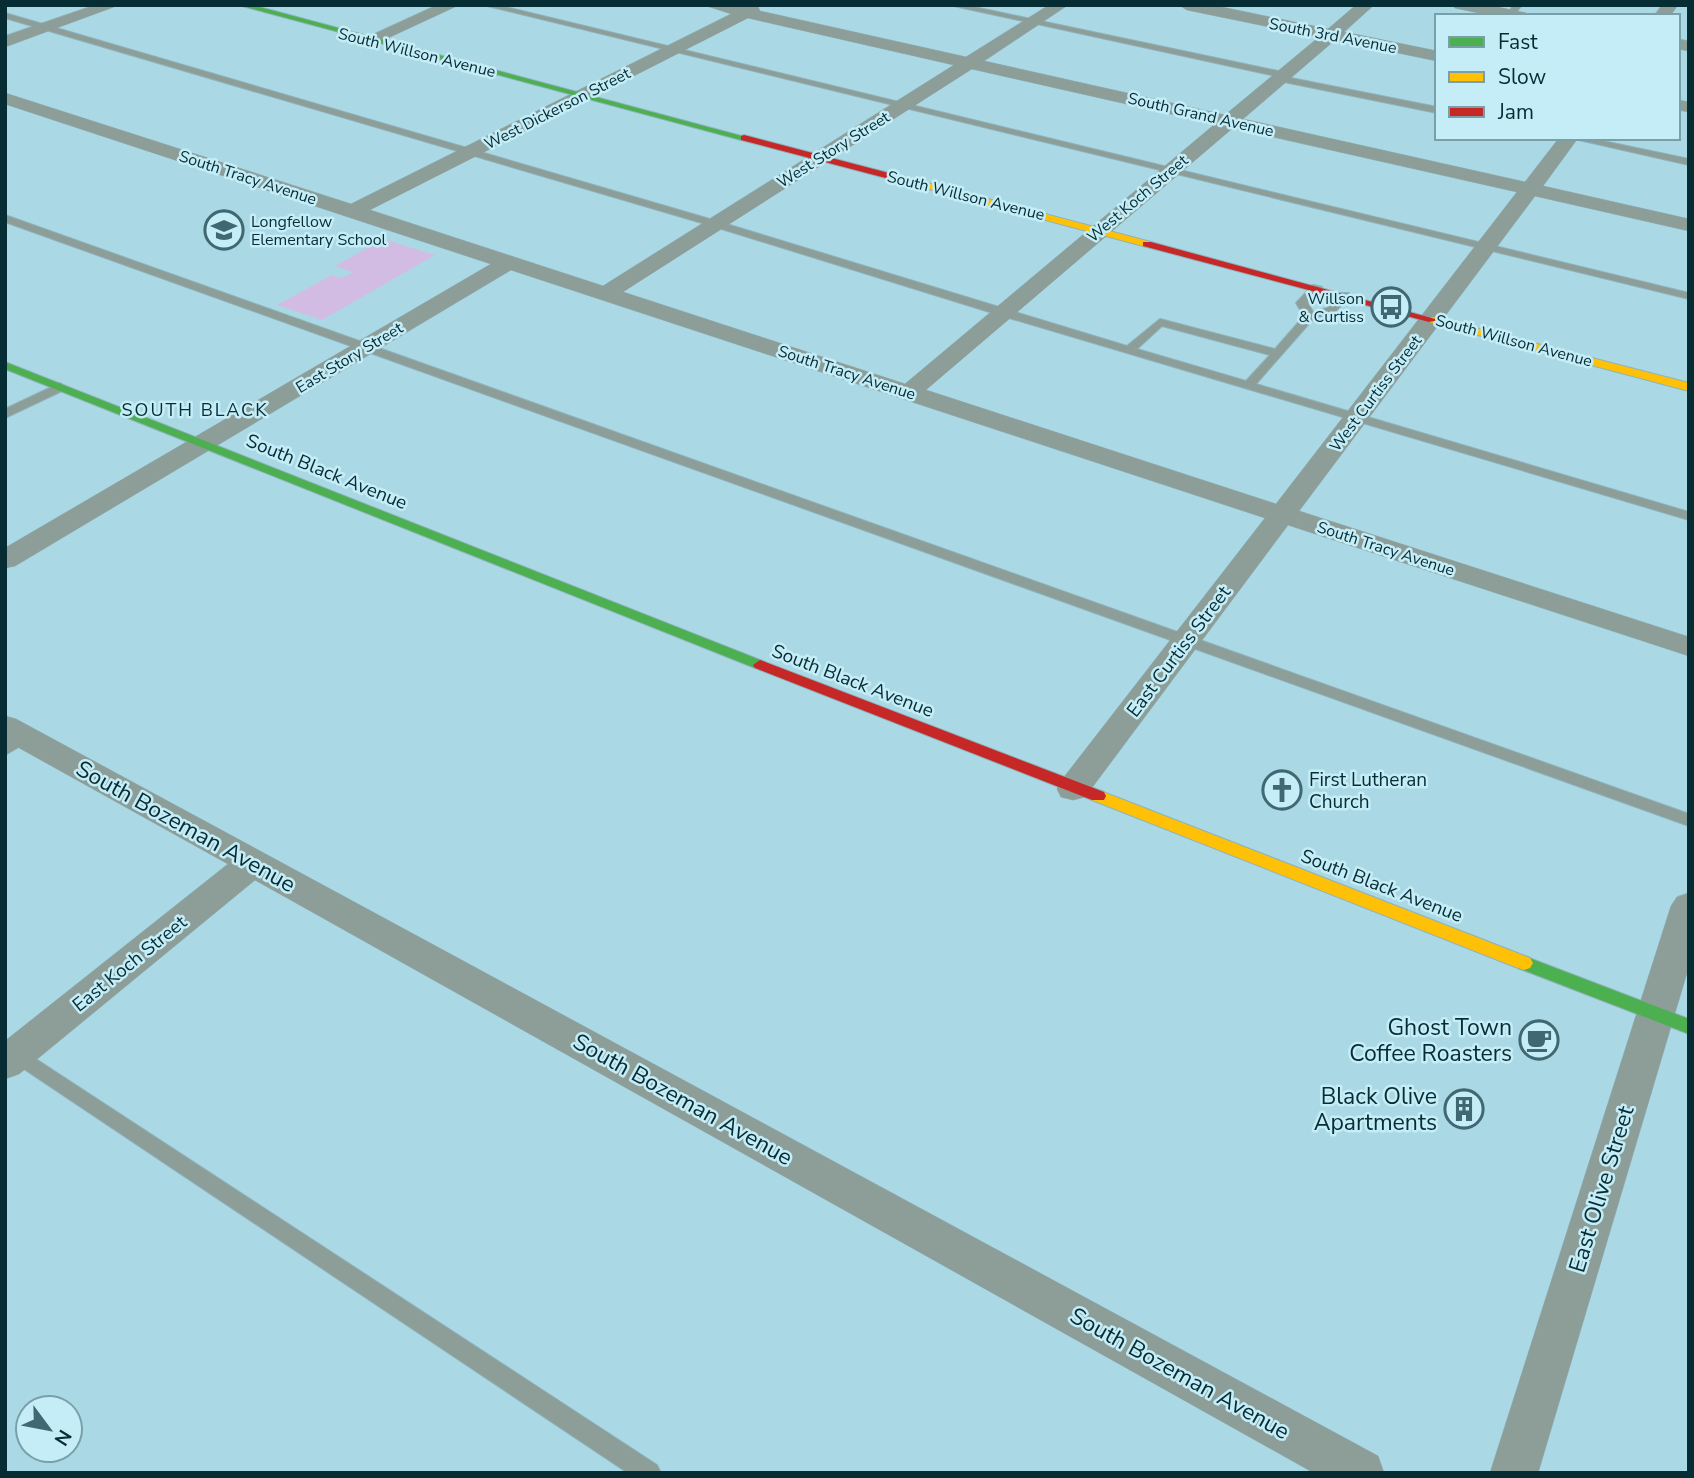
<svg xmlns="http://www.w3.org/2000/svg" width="1694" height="1478" viewBox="0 0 1694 1478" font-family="'Nunito Sans',sans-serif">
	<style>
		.green { fill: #d3bce3 }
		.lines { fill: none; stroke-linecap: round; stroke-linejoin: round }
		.lane-casing { stroke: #8eb3bc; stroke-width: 2 }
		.street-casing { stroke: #8eb3bc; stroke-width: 1 }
		.fast-casing { stroke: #8eb3bc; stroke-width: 2 }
		.slow-casing { stroke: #8eb3bc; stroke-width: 2 }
		.jam-casing { stroke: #8eb3bc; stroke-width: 2 }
		.lane { fill: #8d9d98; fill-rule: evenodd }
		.street { fill: #8d9d98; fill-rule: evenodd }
		.fast { fill: #4caf50; fill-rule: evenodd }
		.slow { fill: #ffc107; fill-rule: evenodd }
		.jam { fill: #c62828; fill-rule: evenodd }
		.labels { text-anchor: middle; stroke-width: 5; stroke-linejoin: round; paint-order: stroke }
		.far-street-label { font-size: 16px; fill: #062c34; stroke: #c5edf7 }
		.far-poi-label { font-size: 16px; fill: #062c34; stroke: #c5edf7; text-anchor: start }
		.far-neighbourhood-label { font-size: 18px; letter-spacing: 2px; fill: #062c34; stroke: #c5edf7 }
		.street-label { font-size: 19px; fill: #062c34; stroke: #c5edf7 }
		.poi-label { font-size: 19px; fill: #062c34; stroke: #c5edf7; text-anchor: start }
		.near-street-label { font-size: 23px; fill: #062c34; stroke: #c5edf7 }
		.near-poi-label { font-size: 23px; fill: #062c34; stroke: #c5edf7; text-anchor: end }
	</style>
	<rect width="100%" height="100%" fill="#aad8e4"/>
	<polygon class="green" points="383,239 435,255 322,320 277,305 332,275 342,278 353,272 335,266"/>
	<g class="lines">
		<g class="lane-casing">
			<g id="lane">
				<polygon points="483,5 498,5 1689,293 1689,299"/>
				<polygon points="949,5 965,5 1283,72 1286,73 1286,77 1437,107 1437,113 1279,81 1275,78 1276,76"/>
				<polygon points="1513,5 1522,5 1513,16 1507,16"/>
				<path d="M5,13L720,222L1127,346L1160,319L1275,349L1304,316L1296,303L1313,285L1322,287L1308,303L1313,312L1327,308L1341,293H1349V297L1335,312L1314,318L1256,384L1689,512V520L999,315L712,226L5,18ZM1162,326L1270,355L1246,381L1137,349Z"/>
				<polygon points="1570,138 1589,138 1689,159 1689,165"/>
				<polygon points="5,215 1689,814 1689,826 5,222"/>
				<polygon points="60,383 66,387 64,390 5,418 5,409"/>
				<polygon points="25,731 33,736 31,740 5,755 5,742"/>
				<polygon points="16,1046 657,1465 661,1473 628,1473 9,1059 6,1054 9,1049"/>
			</g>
		</g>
		<g class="street-casing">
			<g id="street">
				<polygon points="95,5 119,5 5,47 5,36"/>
				<polygon points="437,5 459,5 375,44 369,45 361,40"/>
				<path d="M704,5H757L760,11L966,57L1049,5H1068L984,61L1225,115L1319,37L1187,10L1179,5H1212L1328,29L1356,5H1374L1344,32L1437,51V61L1335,40L1243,119L1525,182L1559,138H1578L1543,186L1689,219V231L1535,196L1299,511L1689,637V656L1288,525L1085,797L1073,800L1061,797L1057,789L1061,781L1265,518L511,270L15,566L5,568V548L491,264L5,104V93L351,204L731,14ZM748,18L954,65L603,286L370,210ZM972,69L1215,124L905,384L623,292ZM1233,128L1517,192L1276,504L926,390Z"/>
				<polygon points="1453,5 1488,5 1526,13 1528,16 1493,16 1455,8"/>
				<polygon points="1662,5 1678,5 1670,16 1654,16"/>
				<polygon points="1678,39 1689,41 1689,51 1678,49"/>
				<polygon points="1678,100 1689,102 1689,112 1678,110"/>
				<polygon points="5,716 16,719 1378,1456 1384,1473 1314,1473 255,880 19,1074 5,1079 5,1041 228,864 5,740"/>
				<polygon points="1689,893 1689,966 1538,1473 1490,1473 1671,906 1677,897"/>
			</g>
		</g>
		<g class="fast-casing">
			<g id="fast">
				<polygon points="238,5 252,5 749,138 741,140"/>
				<polygon points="5,362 765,662 767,665 765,668 755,668 5,369"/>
				<polygon points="1524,956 1689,1019 1689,1034 1518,968 1515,963 1518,958"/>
			</g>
		</g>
		<g class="slow-casing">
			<g id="slow">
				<polygon points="901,176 1151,242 1152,244 1147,247 898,181 896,179"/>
				<polygon points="1433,317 1689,383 1689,391 1429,322 1429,318"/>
				<polygon points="1098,790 1530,958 1533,963 1530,968 1524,970 1518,968 1092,800 1090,796 1092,792"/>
			</g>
		</g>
		<g class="jam-casing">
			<g id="jam">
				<polygon points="744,135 904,177 906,179 901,182 741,140 741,136"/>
				<polygon points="1143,242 1151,242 1439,320 1429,322 1143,246"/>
				<polygon points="760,660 1104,792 1106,796 1104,800 1092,800 755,668 753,665"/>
			</g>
		</g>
		<use href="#lane" class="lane"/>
		<use href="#street" class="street"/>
		<use href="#fast" class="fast"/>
		<use href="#slow" class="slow"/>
		<use href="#jam" class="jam"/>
	</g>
	<defs>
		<g id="school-ring" transform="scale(2.0125)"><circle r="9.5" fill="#c5edf7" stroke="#3f6872" stroke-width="1.5"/><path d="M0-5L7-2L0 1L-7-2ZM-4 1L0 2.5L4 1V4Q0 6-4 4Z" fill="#3f6872"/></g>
		<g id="bus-ring" transform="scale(2.0125)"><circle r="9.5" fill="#c5edf7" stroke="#3f6872" stroke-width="1.5"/><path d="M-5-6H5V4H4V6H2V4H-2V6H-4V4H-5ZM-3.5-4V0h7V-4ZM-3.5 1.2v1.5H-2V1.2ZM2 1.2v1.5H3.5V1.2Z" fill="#3f6872"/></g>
		<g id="church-ring" transform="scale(2.0125)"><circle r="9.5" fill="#c5edf7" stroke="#3f6872" stroke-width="1.5"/><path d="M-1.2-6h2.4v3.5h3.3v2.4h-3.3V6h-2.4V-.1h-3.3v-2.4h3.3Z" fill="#3f6872"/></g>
		<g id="cafe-ring" transform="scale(2.0125)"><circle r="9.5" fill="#c5edf7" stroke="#3f6872" stroke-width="1.5"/><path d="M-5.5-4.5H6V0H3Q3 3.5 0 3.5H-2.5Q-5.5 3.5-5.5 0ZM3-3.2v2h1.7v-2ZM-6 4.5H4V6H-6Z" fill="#3f6872"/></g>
		<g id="building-ring" transform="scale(2.0125)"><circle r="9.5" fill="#c5edf7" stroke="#3f6872" stroke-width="1.5"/><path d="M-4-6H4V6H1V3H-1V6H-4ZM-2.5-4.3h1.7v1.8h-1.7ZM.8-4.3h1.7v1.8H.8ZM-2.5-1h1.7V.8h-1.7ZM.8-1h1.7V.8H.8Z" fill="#3f6872"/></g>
	</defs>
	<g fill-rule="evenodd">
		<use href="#school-ring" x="224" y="230"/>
		<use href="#bus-ring" x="1391" y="307"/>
		<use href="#church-ring" x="1282" y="790"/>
		<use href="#cafe-ring" x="1539" y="1040"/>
		<use href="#building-ring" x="1464" y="1109"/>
	</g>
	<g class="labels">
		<g class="far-street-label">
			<text transform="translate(1333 35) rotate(11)" y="6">South 3rd Avenue</text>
			<text transform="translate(417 52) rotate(14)" y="6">South Willson Avenue</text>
			<text transform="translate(557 108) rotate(-27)" y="6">West Dickerson Street</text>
			<text transform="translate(1201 114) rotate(13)" y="6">South Grand Avenue</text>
			<text transform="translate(833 149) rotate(-32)" y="6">West Story Street</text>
			<text transform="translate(248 177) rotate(18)" y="6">South Tracy Avenue</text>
			<text transform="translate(966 195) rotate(14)" y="6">South Willson Avenue</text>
			<text transform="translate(1137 198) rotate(-40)" y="6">West Koch Street</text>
			<text transform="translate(1514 340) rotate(15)" y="6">South Willson Avenue</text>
			<text transform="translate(349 357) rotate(-31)" y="6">East Story Street</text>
			<text transform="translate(847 372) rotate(18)" y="6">South Tracy Avenue</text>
			<text transform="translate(1375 393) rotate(-53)" y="6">West Curtiss Street</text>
			<text transform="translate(1386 548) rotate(18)" y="6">South Tracy Avenue</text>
		</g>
		<g class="far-poi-label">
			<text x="251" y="227">Longfellow<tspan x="251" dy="18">Elementary School</tspan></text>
			<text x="1364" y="304" text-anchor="end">Willson<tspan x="1364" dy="18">&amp; Curtiss</tspan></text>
		</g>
		<g class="far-neighbourhood-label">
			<text x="195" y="416">SOUTH BLACK</text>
		</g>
		<g class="street-label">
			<text transform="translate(327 471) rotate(22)" y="7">South Black Avenue</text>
			<text transform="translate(1178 651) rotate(-53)" y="7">East Curtiss Street</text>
			<text transform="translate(853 680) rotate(21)" y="7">South Black Avenue</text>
			<text transform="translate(1382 885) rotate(21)" y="7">South Black Avenue</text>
			<text transform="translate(129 963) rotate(-39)" y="7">East Koch Street</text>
		</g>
		<g class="poi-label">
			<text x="1309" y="786">First Lutheran<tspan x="1309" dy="22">Church</tspan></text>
		</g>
		<g class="near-street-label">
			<text transform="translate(186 826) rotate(29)" y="8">South Bozeman Avenue</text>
			<text transform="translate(683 1099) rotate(29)" y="8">South Bozeman Avenue</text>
			<text transform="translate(1601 1189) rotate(-73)" y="8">East Olive Street</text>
			<text transform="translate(1180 1373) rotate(29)" y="8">South Bozeman Avenue</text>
		</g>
		<g class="near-poi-label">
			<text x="1512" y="1035">Ghost Town<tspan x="1512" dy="26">Coffee Roasters</tspan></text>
			<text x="1437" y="1104">Black Olive<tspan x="1437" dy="26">Apartments</tspan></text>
		</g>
	</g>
	<rect width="1694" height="1478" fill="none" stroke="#062c34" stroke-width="14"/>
	<rect x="1435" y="14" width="245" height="126" fill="#c5edf7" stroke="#79a0a9" stroke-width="2"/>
	<rect x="1449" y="37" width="35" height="10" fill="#4caf50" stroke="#79a0a9" stroke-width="2"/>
	<text x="1498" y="49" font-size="21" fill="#062c34">Fast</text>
	<rect x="1449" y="72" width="35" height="10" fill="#ffc107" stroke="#79a0a9" stroke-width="2"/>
	<text x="1498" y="84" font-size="21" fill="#062c34">Slow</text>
	<rect x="1449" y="107" width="35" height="10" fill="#c62828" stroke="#79a0a9" stroke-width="2"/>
	<text x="1498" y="119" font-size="21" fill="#062c34">Jam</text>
	<g transform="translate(49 1429) rotate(122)"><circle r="33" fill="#c5edf7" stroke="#79a0a9" stroke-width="2"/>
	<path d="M0-5L12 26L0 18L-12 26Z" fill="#3f6872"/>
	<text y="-10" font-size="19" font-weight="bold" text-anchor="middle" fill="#062c34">N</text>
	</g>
</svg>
